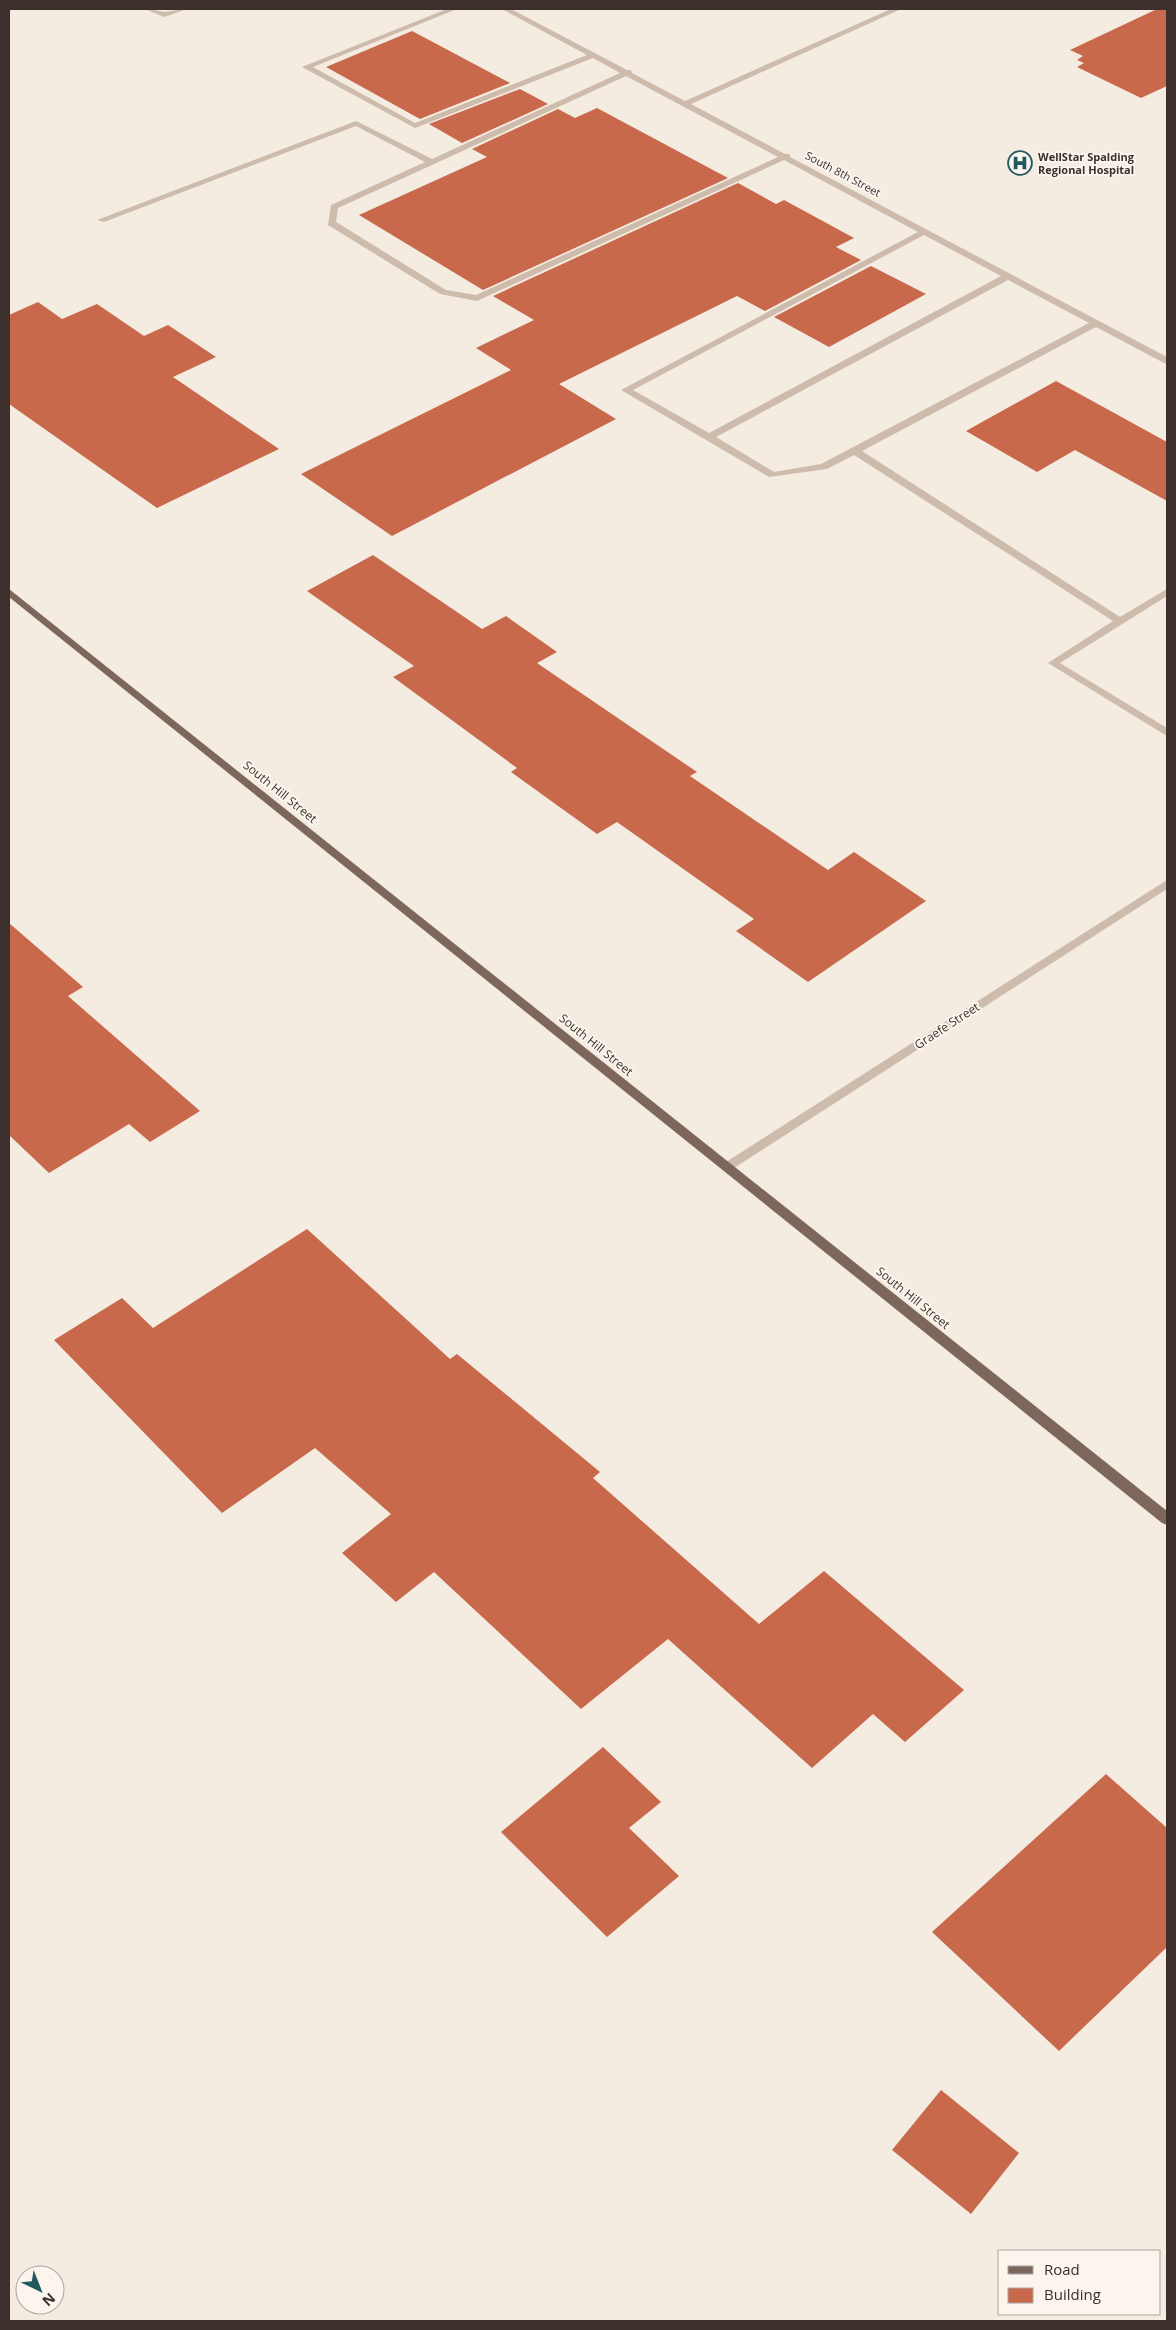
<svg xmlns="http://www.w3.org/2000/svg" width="1176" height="2330" viewBox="0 0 1176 2330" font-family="'Open Sans',sans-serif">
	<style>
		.building { fill: #c8694b }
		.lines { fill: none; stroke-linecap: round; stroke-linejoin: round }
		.minor { fill: #cdbbac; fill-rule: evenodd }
		.major { fill: #7d675c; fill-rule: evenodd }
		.labels { text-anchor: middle; stroke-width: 4; stroke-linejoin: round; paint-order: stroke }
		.far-poi-label { font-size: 11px; font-weight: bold; fill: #3b302b; stroke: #fbf5ee; text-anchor: start }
		.far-street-label { font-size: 11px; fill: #3b302b; stroke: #fbf5ee }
		.street-label { font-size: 12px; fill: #3b302b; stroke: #fbf5ee }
	</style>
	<rect width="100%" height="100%" fill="#f4ebe1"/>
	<g class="building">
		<polygon points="1157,9 1167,9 1167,86 1141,98 1077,67 1084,63 1077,60 1083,56 1070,50"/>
		<polygon points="412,31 510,83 420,119 326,67"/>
		<polygon points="520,89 548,104 462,143 429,124"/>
		<polygon points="597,108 728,178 483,290 359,215 487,157 472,149 558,109 575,118"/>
		<polygon points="738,183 776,204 784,200 854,238 836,247 861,260 765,311 737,296 559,384 616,419 392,536 301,474 511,370 476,348 534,320 493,296"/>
		<polygon points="871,266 926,294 829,347 774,317"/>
		<polygon points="38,302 62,319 97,304 144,336 168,325 216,357 173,377 279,449 157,508 9,404 9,315"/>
		<polygon points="1056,381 1167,442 1167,501 1075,450 1037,472 966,431"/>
		<polygon points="373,555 482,629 506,616 557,652 537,663 697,772 690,776 828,870 854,852 926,901 808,982 736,931 754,919 617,822 597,834 511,772 517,768 393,677 414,666 307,591"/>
		<polygon points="9,923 83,987 68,996 200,1111 150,1142 129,1124 49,1173 9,1135"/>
		<polygon points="307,1229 450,1359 457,1354 600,1472 593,1478 759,1624 824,1571 964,1690 905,1742 873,1714 812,1768 668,1639 581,1709 434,1572 396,1602 342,1553 391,1514 315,1448 222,1513 54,1340 122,1298 153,1328"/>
		<polygon points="603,1747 661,1802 629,1828 679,1876 607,1937 501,1832"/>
		<polygon points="1106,1774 1167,1828 1167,1947 1059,2051 932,1932"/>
		<polygon points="941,2090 1019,2153 971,2214 892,2150"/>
	</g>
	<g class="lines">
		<g class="minor">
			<path d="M145,9C152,9 160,12 166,12C173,11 179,9 187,9L164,17Z"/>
			<path d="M447,9H457L313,67L415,123L587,55L502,9H511L627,70H631L632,73L685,101L891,9H901L691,104L785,154H790V157L1167,357V364L1164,363L1096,327L862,451L1120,617L1167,589V596L1060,663L1167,728V736L1048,663L1113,621L854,455L827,469L769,477L621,390L918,232L784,160L477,301L440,294L328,225L331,205L425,162L356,126L104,222L97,220L356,121L432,159L620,73L593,58L415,128L302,67ZM626,76L778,157L476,295L446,290L336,222L338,208ZM924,235L1001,276L709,433L633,390ZM1008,280L1089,323L821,464L774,472L716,437Z"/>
			<polygon points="1167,880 1167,889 731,1170 723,1170 721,1167 723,1164"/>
		</g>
		<polygon class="major" points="9,589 1167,1511 1167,1525 1162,1523 9,597"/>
	</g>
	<defs>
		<g id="hospital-ring" transform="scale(1.25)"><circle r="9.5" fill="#fbf5ee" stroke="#1f5a5e" stroke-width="1.5"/><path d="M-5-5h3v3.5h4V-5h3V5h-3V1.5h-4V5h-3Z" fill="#1f5a5e"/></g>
	</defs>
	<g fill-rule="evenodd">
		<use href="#hospital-ring" x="1020" y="163"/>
	</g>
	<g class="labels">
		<g class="far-poi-label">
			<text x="1038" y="161">WellStar Spalding<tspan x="1038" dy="13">Regional Hospital</tspan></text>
		</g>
		<g class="far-street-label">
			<text transform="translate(843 174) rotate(28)" y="4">South 8th Street</text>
		</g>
		<g class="street-label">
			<text transform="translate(280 792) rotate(39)" y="4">South Hill Street</text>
			<text transform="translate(947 1026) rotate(-33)" y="4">Graefe Street</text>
			<text transform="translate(596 1045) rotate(39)" y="4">South Hill Street</text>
			<text transform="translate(913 1298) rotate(39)" y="4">South Hill Street</text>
		</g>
	</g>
	<rect width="1176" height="2330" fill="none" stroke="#3b302b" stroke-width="20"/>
	<rect x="998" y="2250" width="162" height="65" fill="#fbf5ee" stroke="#aea6a0"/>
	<rect x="1008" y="2266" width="25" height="8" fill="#7d675c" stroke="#aea6a0"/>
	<text x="1044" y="2275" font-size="15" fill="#3b302b">Road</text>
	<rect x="1008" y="2288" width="25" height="15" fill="#c8694b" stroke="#aea6a0"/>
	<text x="1044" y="2300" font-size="15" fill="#3b302b">Building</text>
	<g transform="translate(40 2290) rotate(137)"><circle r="24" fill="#fbf5ee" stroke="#aea6a0"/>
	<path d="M0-4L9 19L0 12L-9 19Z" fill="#1f5a5e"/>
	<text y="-8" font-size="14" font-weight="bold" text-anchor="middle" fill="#3b302b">N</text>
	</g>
</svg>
